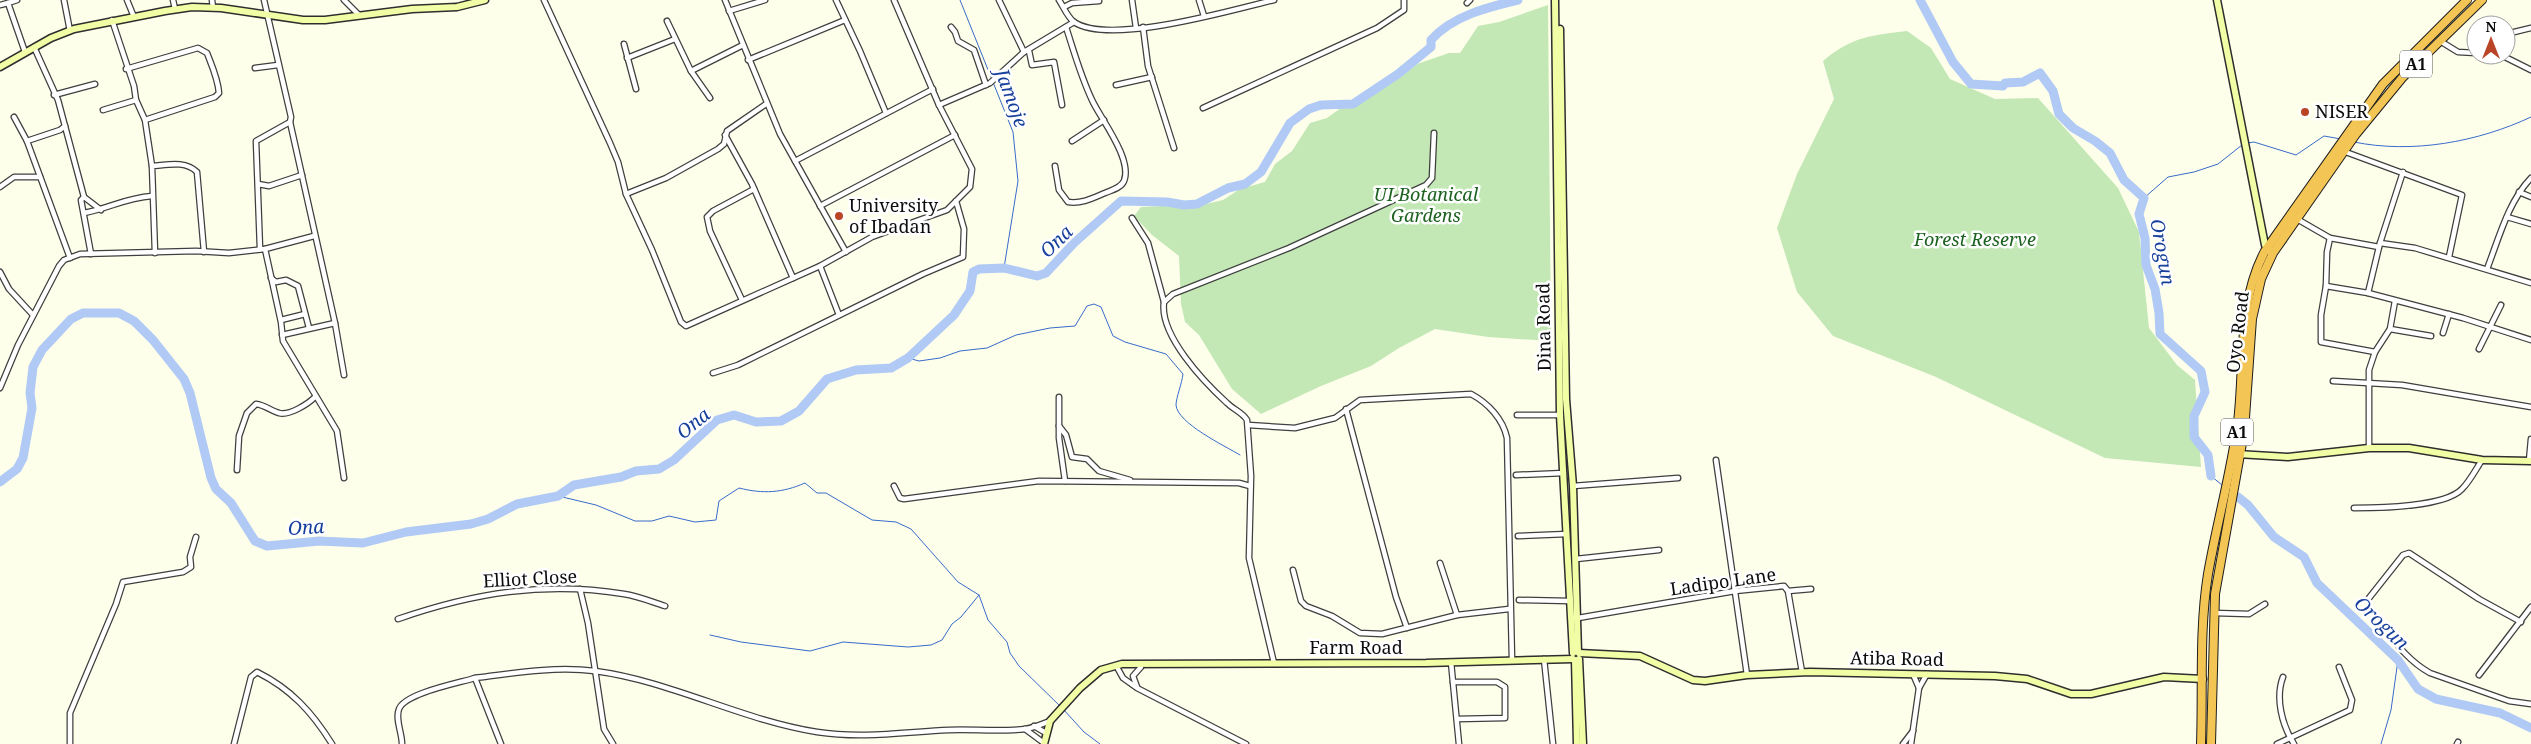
<svg xmlns="http://www.w3.org/2000/svg" width="2531" height="744" viewBox="0 0 2531 744" font-family="'Noto Serif',serif">
	<style>
		.green { fill: #c3e8b5 }
		.lines { fill: none; stroke-linecap: round; stroke-linejoin: round }
		.stream { stroke: #386bcb; stroke-width: 1 }
		.river { stroke: #b0caf5; stroke-width: 9 }
		.street-casing { stroke: #3f3f3f; stroke-width: 7 }
		.secondary-casing { stroke: #2e2e2e; stroke-width: 9 }
		.highway-casing { stroke: #1d1d1d; stroke-width: 10 }
		.street { stroke: #fff; stroke-width: 4.5 }
		.secondary { stroke: #f2fea6; stroke-width: 6 }
		.highway { stroke: #f3c555; stroke-width: 8 }
		.poi-dot { fill: #ba4426; stroke: #fff; stroke-width: 2 }
		.labels { text-anchor: middle; stroke-width: 5; stroke-linejoin: round; paint-order: stroke }
		.shield { fill: #fff; stroke: #555; stroke-width: 1 }
		.shield-label { font-size: 16px; font-weight: bold; fill: #0c0c0c }
		.poi-label { font-size: 18px; fill: #0c0c0c; stroke: #fff; text-anchor: start }
		.park-label { font-size: 18px; font-style: italic; fill: #1d6220; stroke: #fff }
		.street-label { font-size: 18px; fill: #0c0c0c; stroke: #fff }
		.water-label { font-size: 19px; font-style: italic; fill: #17409b; stroke: #fff }
	</style>
	<rect width="100%" height="100%" fill="#feffeb"/>
	<g class="green">
		<polygon points="1548,5 1551,341 1488,337 1435,329 1399,348 1371,366 1321,386 1261,414 1232,389 1199,335 1185,322 1181,304 1179,256 1152,235 1134,216 1141,207 1206,204 1223,200 1240,189 1265,182 1275,164 1292,151 1310,123 1327,118 1345,105 1372,95 1401,77 1417,64 1449,53 1460,53 1478,26 1499,22"/>
		<path d="M1907,31L1931,48L1950,79L1995,99L2038,98L2118,188L2139,232L2149,328L2177,365L2195,380L2201,467L2105,458L1936,377L1833,336L1797,292L1777,228L1797,174L1834,99L1823,61C1851,37 1872,35 1907,31Z"/>
	</g>
	<g class="lines">
		<g class="stream">
			<polyline points="960,0 1013,132 1018,181 1004,268"/>
			<path d="M2354,142C2412,154 2478,142 2531,117"/>
			<polyline points="2248,143 2254,142 2296,155 2324,136 2341,139"/>
			<polyline points="2144,198 2168,177 2194,172 2218,164 2242,145"/>
			<path d="M908,358L919,361L940,358L960,351L987,348L1016,335L1050,328L1075,326L1087,306L1094,304L1101,307L1113,336L1125,342L1166,354L1183,374C1182,383 1176,398 1176,405C1177,423 1225,446 1240,455"/>
			<polyline points="2211,476 2222,485"/>
			<path d="M558,496L596,505L635,521H652L669,516L695,522L716,520L719,501L739,488C763,494 782,493 805,483L817,493H826L872,520L896,522L911,529L958,582L979,595L988,620L1007,642L1010,653L1019,666L1060,706"/>
			<polyline points="710,635 741,642 810,651 843,642 908,647 931,645 942,640 952,624 961,617 979,595"/>
			<polyline points="1063,709 1084,732 1100,744"/>
			<polyline points="2381,744 2391,710 2398,660"/>
		</g>
		<g class="river">
			<polyline points="1920,0 1953,62 1971,84 2003,86 2005,83 2023,82 2040,73 2053,91 2059,114 2073,128 2095,141 2110,153 2124,180 2144,198 2139,214 2145,238 2146,265 2155,289 2159,313 2160,334 2201,371 2205,392 2194,416 2194,437 2208,455 2211,476"/>
			<path d="M0,482L17,469L23,458L32,408L30,393L33,367L42,350L71,319L83,313H119L134,321L153,340L184,379L190,393L211,478L216,489L231,503L255,541L267,546L319,541L363,543L406,532L471,524L488,519L517,504L558,496L574,485L621,477L636,471L659,469L674,460L717,420L734,415L756,422L781,421L799,411L827,379L856,370L891,368L908,358L954,315L970,291L973,272L979,269L1004,268L1037,276L1046,273L1074,243L1121,201L1167,202L1184,205L1197,204L1228,188L1245,184L1261,172L1290,123L1309,109L1321,105L1353,104L1398,74L1431,47V40C1452,16 1488,7 1518,0"/>
			<polyline points="2238,497 2248,505 2274,537 2304,557 2317,583 2398,660 2418,689 2436,699 2500,713 2531,728"/>
		</g>
		<g class="street-casing">
			<g id="street">
				<polyline points="17,0 8,3 25,52"/>
				<polyline points="64,0 70,31"/>
				<polyline points="127,0 134,17"/>
				<polyline points="173,0 175,9"/>
				<polyline points="212,0 213,8"/>
				<polyline points="264,0 291,117 290,122 335,323 344,375"/>
				<polyline points="344,0 359,15"/>
				<polyline points="544,0 610,143 618,162 626,194 652,250 681,322 686,326 820,266 872,237 947,210 970,187 972,169 939,105 894,0"/>
				<polyline points="725,0 780,134 846,252"/>
				<polyline points="836,0 860,51 886,113"/>
				<polyline points="999,0 1024,52"/>
				<path d="M1059,0C1063,6 1068,18 1074,22C1110,46 1232,10 1274,0"/>
				<polyline points="1132,0 1136,28"/>
				<polyline points="1199,0 1204,16"/>
				<polyline points="1467,3 1470,0"/>
				<polyline points="0,5 8,3"/>
				<polyline points="1064,7 1072,3 1099,1"/>
				<polyline points="729,11 765,0"/>
				<polyline points="112,20 134,86 136,100 145,120 152,166"/>
				<polyline points="667,21 691,71 710,98"/>
				<polyline points="951,27 955,32 958,41 974,50 986,85"/>
				<polyline points="1143,27 1148,66 1174,148"/>
				<polyline points="2506,34 2531,28"/>
				<polyline points="2440,41 2458,52 2476,53"/>
				<polyline points="624,44 636,89"/>
				<polyline points="34,47 58,100 84,197 81,200 91,254"/>
				<polyline points="1029,51 1032,65 1054,62 1062,105"/>
				<polyline points="2501,55 2531,70"/>
				<polyline points="627,58 675,39"/>
				<polyline points="748,60 845,20"/>
				<polyline points="255,68 278,65"/>
				<path d="M126,69L198,48L207,53C212,66 218,79 219,93L215,97L145,120"/>
				<polyline points="691,71 743,45"/>
				<polyline points="1116,85 1152,77"/>
				<polyline points="54,95 95,84"/>
				<polyline points="939,105 990,83 1024,52 1074,22"/>
				<polyline points="1203,108 1377,28 1404,10 1404,0"/>
				<polyline points="103,110 136,100"/>
				<polyline points="14,117 27,141"/>
				<polyline points="65,126 60,130 27,141 70,258"/>
				<polyline points="725,135 752,184 793,278"/>
				<polyline points="1072,141 1104,120"/>
				<polyline points="2343,151 2462,195 2449,257"/>
				<polyline points="795,161 933,89"/>
				<path d="M1055,166L1059,190L1068,202C1082,204 1093,198 1105,193C1112,190 1121,188 1124,181C1133,159 1100,118 1092,100C1081,77 1074,52 1066,27"/>
				<polyline points="258,184 269,186 302,175"/>
				<polyline points="0,187 14,177 40,177"/>
				<polyline points="2519,192 2531,197"/>
				<polyline points="626,194 666,178 718,149 724,144 727,131 766,104"/>
				<polyline points="84,197 101,210"/>
				<polyline points="820,206 955,135"/>
				<path d="M84,213C110,208 125,198 152,196"/>
				<polyline points="2507,217 2531,224"/>
				<polyline points="1132,218 1148,243 1164,302"/>
				<polyline points="2297,219 2330,238 2379,247"/>
				<polyline points="2380,243 2415,248 2531,283"/>
				<polyline points="260,249 256,141 290,122"/>
				<polyline points="265,249 314,236"/>
				<path d="M155,253L152,166C167,165 185,160 197,172L204,252"/>
				<polyline points="820,266 839,315"/>
				<path d="M2487,269C2499,238 2508,202 2531,178"/>
				<polyline points="0,272 9,289 33,315"/>
				<polyline points="271,278 276,282 286,280 298,286 309,328"/>
				<polyline points="2326,286 2327,252 2330,238"/>
				<polyline points="2368,293 2380,243 2403,172"/>
				<polyline points="742,300 710,231 707,217 713,211 754,189"/>
				<polyline points="281,320 305,314"/>
				<polyline points="2390,329 2431,336"/>
				<polyline points="2443,333 2449,314"/>
				<polyline points="282,335 335,323"/>
				<polyline points="2479,349 2501,305"/>
				<polyline points="2375,352 2321,342 2321,315 2326,286 2368,293 2463,318 2531,340"/>
				<polyline points="713,373 738,365 923,274 963,257 964,229 956,201"/>
				<polyline points="2333,381 2402,385 2531,407"/>
				<polyline points="0,388 18,345 59,266 64,260 80,254 196,251 229,253 265,249 281,322 283,341 337,431 344,478"/>
				<polyline points="1059,397 1059,438 1065,481"/>
				<polyline points="1346,409 1396,597 1407,628"/>
				<polyline points="1517,415 1561,415"/>
				<path d="M1248,425L1295,428L1335,418L1360,400L1471,394C1488,403 1503,419 1507,438L1512,660"/>
				<polyline points="1059,426 1066,435 1072,457 1087,459 1099,471 1130,480"/>
				<polyline points="2369,448 2369,370 2375,352 2390,329 2395,301"/>
				<polyline points="1716,460 1747,675"/>
				<polyline points="2529,461 2531,439"/>
				<path d="M237,470L239,436L247,413L256,404C265,405 271,411 279,413C289,416 308,404 315,397"/>
				<polyline points="1516,475 1564,473"/>
				<polyline points="894,486 900,498 904,499 1039,481 1239,483 1250,486"/>
				<polyline points="1573,486 1678,478"/>
				<path d="M2354,508C2378,508 2445,507 2462,489C2470,481 2476,469 2482,460"/>
				<polyline points="1518,536 1567,534"/>
				<polyline points="1576,559 1659,550"/>
				<polyline points="1440,563 1457,615"/>
				<polyline points="1293,570 1301,601 1306,606 1332,616 1360,633 1382,634 1457,615 1509,609"/>
				<polyline points="580,589 588,623 604,729 613,744"/>
				<polyline points="1788,591 1811,589"/>
				<polyline points="2369,598 2403,555 2409,553 2479,599 2521,622"/>
				<polyline points="1519,600 1570,601"/>
				<polyline points="2214,613 2249,614 2265,604"/>
				<polyline points="1578,618 1735,591 1784,586 1788,591 1802,672"/>
				<path d="M398,619C473,593 545,581 624,594C638,596 652,602 665,606"/>
				<path d="M2379,622C2395,642 2408,661 2430,673L2509,701L2531,704"/>
				<polyline points="1544,659 1553,744"/>
				<polyline points="1451,662 1459,744"/>
				<path d="M1274,663L1249,558L1251,476L1247,420C1242,412 1234,410 1227,403C1204,382 1159,335 1164,302L1173,294L1289,248L1426,185L1432,178L1434,133"/>
				<polyline points="1118,669 1123,678 1137,688 1246,744"/>
				<polyline points="2479,675 2531,607"/>
				<path d="M2283,677C2275,698 2282,725 2294,744"/>
				<polyline points="1453,682 1497,682 1505,687 1505,718 1457,719"/>
				<polyline points="1137,687 1133,676 1141,667"/>
				<polyline points="1919,688 1927,674"/>
				<polyline points="1034,726 1046,733"/>
				<polyline points="1025,729 1044,743"/>
				<polyline points="70,744 70,713 116,604 123,582 183,572 191,567 190,557 196,537"/>
				<path d="M234,744L251,677L257,672C291,689 312,712 332,744"/>
				<path d="M402,744C402,733 395,719 399,709C405,693 459,683 475,678"/>
				<path d="M501,744L475,678C514,673 555,666 595,671C671,681 741,720 817,732C862,739 905,732 949,730C974,729 1000,732 1025,729C1033,728 1042,724 1050,721"/>
				<polyline points="1903,744 1913,731"/>
				<polyline points="1911,744 1919,688 1913,674"/>
				<polyline points="2277,744 2350,710 2352,700 2339,667"/>
				<polyline points="2457,744 2458,742"/>
			</g>
		</g>
		<g class="secondary-casing">
			<g id="secondary">
				<polyline points="1555,0 1560,415 1573,653"/>
				<polyline points="2217,0 2265,245 2270,251"/>
				<polyline points="1560,29 1566,399 1573,486 1578,652"/>
				<polyline points="0,67 51,38 74,29 165,11 192,7 221,8 303,20 325,20 412,9 457,7 485,0"/>
				<polyline points="2237,454 2288,457 2369,448 2409,448 2482,460 2531,461"/>
				<polyline points="1579,653 1640,656 1693,680 1705,681 1747,675 1810,672 1995,676 2027,679 2071,694 2091,694 2164,677 2203,679"/>
				<polyline points="1579,659 1583,744"/>
				<polyline points="1575,660 1577,744"/>
				<polyline points="1044,744 1050,721 1080,688 1101,670 1122,664 1426,663 1573,659"/>
			</g>
		</g>
		<g class="highway-casing">
			<g id="highway">
				<path d="M2201,744C2203,688 2199,630 2208,574C2217,523 2231,473 2238,422C2245,365 2237,303 2265,251L2383,84L2467,0"/>
				<polyline points="2211,744 2215,594 2244,432 2252,319 2261,279 2273,253 2356,134 2402,78 2482,0"/>
			</g>
		</g>
		<use href="#street" class="street"/>
		<use href="#secondary" class="secondary"/>
		<use href="#highway" class="highway"/>
	</g>
	<g class="poi-dot">
		<circle cx="2305" cy="112" r="5"/>
		<circle cx="839" cy="216" r="5"/>
	</g>
	<g class="labels">
		<g class="shield">
			<rect x="2400" y="50.5" width="32" height="27" rx="4"/>
			<rect x="2221" y="418.5" width="32" height="27" rx="4"/>
		</g>
		<g class="shield-label">
			<text x="2416" y="70">A1</text>
			<text x="2237" y="438">A1</text>
		</g>
		<g class="poi-label">
			<text x="2315" y="118">NISER</text>
			<text x="849" y="212">University<tspan x="849" dy="21">of Ibadan</tspan></text>
		</g>
		<g class="park-label">
			<text x="1426" y="201">UI Botanical<tspan x="1426" dy="21">Gardens</tspan></text>
			<text x="1975" y="246">Forest Reserve</text>
		</g>
		<g class="street-label">
			<text transform="translate(1544 327) rotate(-91)" y="6">Dina Road</text>
			<text transform="translate(2238 332) rotate(-83)" y="6">Oyo Road</text>
			<text transform="translate(530 579) rotate(-3)" y="6">Elliot Close</text>
			<text transform="translate(1723 582) rotate(-8)" y="6">Ladipo Lane</text>
			<text x="1356" y="654">Farm Road</text>
			<text transform="translate(1897 659) rotate(1)" y="6">Atiba Road</text>
		</g>
		<g class="water-label">
			<text transform="translate(1012 98) rotate(70)" y="7">Jamoje</text>
			<text transform="translate(1056 241) rotate(-44)" y="7">Ona</text>
			<text transform="translate(2163 252) rotate(80)" y="7">Orogun</text>
			<text transform="translate(693 423) rotate(-39)" y="7">Ona</text>
			<text transform="translate(306 527) rotate(-3)" y="7">Ona</text>
			<text transform="translate(2382 623) rotate(44)" y="7">Orogun</text>
		</g>
	</g>
	<g transform="translate(2491 40)"><circle r="24" fill="#ffffff" stroke="#9e9e9e"/>
	<path d="M0-4L9 19L0 12L-9 19Z" fill="#ba4426"/>
	<text y="-8" font-size="14" font-weight="bold" text-anchor="middle" fill="#0c0c0c">N</text>
	</g>
</svg>
